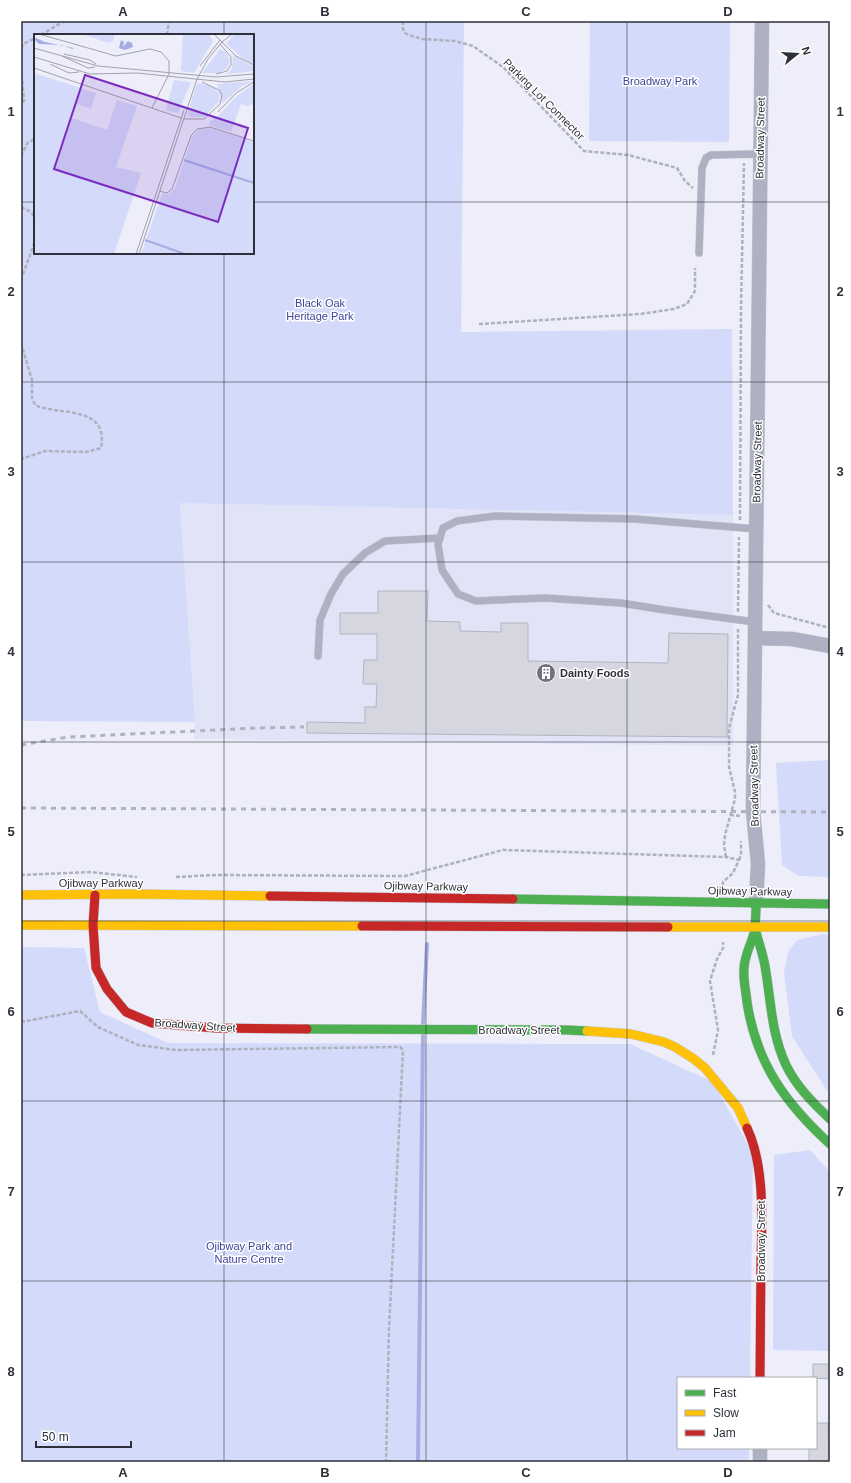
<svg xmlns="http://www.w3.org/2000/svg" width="851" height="1483" viewBox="0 0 851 1483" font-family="Arial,sans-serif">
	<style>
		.built { fill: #e1e4f7 }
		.green { fill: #d4daf9; fill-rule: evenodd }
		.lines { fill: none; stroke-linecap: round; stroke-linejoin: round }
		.stream { stroke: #a5ade3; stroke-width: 4 }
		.building { fill: #d5d6e0; stroke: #b2b4bd }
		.lane-casing { stroke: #c8c9d2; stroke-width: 8 }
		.street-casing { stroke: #c8c9d2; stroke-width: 15 }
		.fast-casing { stroke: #c8c9d2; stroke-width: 10 }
		.slow-casing { stroke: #c8c9d2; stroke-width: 10 }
		.jam-casing { stroke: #c8c9d2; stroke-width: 10 }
		.path { stroke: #afb1bd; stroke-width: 2.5; stroke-dasharray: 4 2; stroke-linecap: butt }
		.lane { stroke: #aeb1c1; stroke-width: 7 }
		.street { stroke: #aeb1c1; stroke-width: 14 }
		.fast { stroke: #4caf50; stroke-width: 9 }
		.slow { stroke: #ffc107; stroke-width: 9 }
		.jam { stroke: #c62828; stroke-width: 9 }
		.rail { stroke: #b0b2bd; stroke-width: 3; stroke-dasharray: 5 5; stroke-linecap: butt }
		.grid { fill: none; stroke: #2e3039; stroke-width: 1; stroke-opacity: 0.55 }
		.labels { text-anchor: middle; stroke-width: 3; stroke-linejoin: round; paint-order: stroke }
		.park-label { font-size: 11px; fill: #3d4399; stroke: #fff }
		.street-label { font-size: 11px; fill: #2e3039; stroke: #fff }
		.poi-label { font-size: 11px; font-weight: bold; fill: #2e3039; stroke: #fff; text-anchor: start }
		.inset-river { fill: none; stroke: #a5ade3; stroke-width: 2 }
		.inset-road { fill: none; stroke: #a1a2ac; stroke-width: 1 }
		.view { fill: #7b2cbf; fill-opacity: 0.15; stroke: #7b2cbf; stroke-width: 2 }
		.inset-edge { fill: none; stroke: #2e3039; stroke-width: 2 }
		.neatline { fill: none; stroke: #2e3039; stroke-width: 1.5 }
		.grid-label { font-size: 13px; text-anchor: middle; font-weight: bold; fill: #2e3039 }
	</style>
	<rect width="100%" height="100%" fill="#edeef9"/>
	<polygon class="built" points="180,503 733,515 733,746 194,739 195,722"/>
	<g class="green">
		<path d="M21,21H464L461,332L732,329L733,515L180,503L195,722L21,721ZM35,35H253V253H35Z"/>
		<polygon points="590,21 730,21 729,142 589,141"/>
		<polygon points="830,760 830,877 799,876 782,865 776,763"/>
		<polygon points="823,934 830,935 830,1092 826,1089 792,1036 784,972 788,952 797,940"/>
		<polygon points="21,947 84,948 100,1012 168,1043 630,1044 713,1082 753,1154 750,1378 678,1378 678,1448 749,1448 749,1462 21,1462"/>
		<polygon points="810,1150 830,1172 830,1351 773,1350 774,1155"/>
	</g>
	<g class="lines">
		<g class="stream">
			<polyline points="423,1024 427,944"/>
			<polyline points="418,1462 423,1034"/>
		</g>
	</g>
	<g class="building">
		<polygon points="378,591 428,591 427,621 460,622 460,631 501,632 501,623 528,623 528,661 668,663 669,633 728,634 727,737 307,733 307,722 365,723 365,707 376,707 377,684 363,684 364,660 377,660 377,634 340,634 340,613 378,613"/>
		<polygon points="813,1364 829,1364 830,1379 813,1378"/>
		<polygon points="816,1423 828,1423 829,1462 809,1462 809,1448 816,1448"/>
	</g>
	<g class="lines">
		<g class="lane-casing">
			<g id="lane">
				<polyline points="699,253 702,168 706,158 711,155 760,154"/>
				<polyline points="755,622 665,610 621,603 545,598 476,601 458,594 442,570 438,544 443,528 457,521 495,516 635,519 756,529"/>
				<polyline points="318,656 320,620 331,594 343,574 365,553 385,541 440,538"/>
			</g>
		</g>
		<g class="street-casing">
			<g id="street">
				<polyline points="755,638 792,639 830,646"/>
				<polyline points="756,903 758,864 753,811 762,21"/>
				<polyline points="760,1462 760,1448"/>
			</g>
		</g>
		<g class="fast-casing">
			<g id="fast">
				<polyline points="513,899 830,904"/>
				<path d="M756,903C756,913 756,923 754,933C751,945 744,956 744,969C743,980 746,991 747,1002C756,1063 786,1104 830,1144"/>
				<path d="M755,928C758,941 763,954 765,966C771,1000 771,1033 786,1065C796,1086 813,1103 830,1119"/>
				<polyline points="307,1029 567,1030 587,1031"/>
			</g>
		</g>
		<g class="slow-casing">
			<g id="slow">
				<polyline points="21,895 132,894 270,896"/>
				<polyline points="21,925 362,926"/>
				<polyline points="668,927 830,927"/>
				<polyline points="587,1031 631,1034 664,1042 675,1047 694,1059 705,1068 738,1108 747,1128"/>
			</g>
		</g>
		<g class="jam-casing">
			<g id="jam">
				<polyline points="95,895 93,925 96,968 107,989 126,1012 152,1023 216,1028 307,1029"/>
				<polyline points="270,896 513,899"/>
				<polyline points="362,926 668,927"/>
				<path d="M747,1128C765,1166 762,1220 761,1261C761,1300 760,1339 760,1378"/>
			</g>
		</g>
		<g class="path">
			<polyline points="403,21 403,29 405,33 409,35 422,39 455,41 473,46 503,67 584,151 628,155 677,168 685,181 693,188"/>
			<polyline points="41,35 64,21"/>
			<polyline points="167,35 169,21"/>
			<polyline points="21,48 23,44 35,38"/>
			<polyline points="21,69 24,100 21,107"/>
			<polyline points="21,156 28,142 35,139"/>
			<polyline points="21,207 31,212 35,218"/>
			<polyline points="21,280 35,241"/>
			<polyline points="479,324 640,314 674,309 687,304 695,291 695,268"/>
			<path d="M21,343L32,380V398L35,405C58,416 109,404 101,448L86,452L45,451L21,459"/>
			<polyline points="740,520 741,308 744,163"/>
			<polyline points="768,605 774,613 830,628"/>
			<polyline points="738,612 739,537"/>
			<polyline points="730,815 741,816"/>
			<polyline points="726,857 724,845 725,835 735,799 735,792 729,767 729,728 738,695 738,629"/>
			<polyline points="739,860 741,855 741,841"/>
			<polyline points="21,875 90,872 137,877"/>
			<polyline points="176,877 215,875 405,876 503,850 726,857 739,860 733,873 723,882 723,887"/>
			<polyline points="21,1022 80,1011 98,1027 138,1045 176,1050 400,1047 403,1050 389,1329 386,1462"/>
			<polyline points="713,1055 718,1030 710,981 717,959 723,948 723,942"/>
		</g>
		<use href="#lane" class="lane"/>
		<use href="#street" class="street"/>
		<use href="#fast" class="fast"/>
		<use href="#slow" class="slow"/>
		<use href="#jam" class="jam"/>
		<g class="rail">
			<polyline points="21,745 68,737 257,728 304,727"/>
			<polyline points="21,808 830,812"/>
		</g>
	</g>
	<path class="grid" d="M224,21V35M426,21V1462M627,21V1462M21,202H35M253,202H830M224,253V1462M21,382H830M21,562H830M21,742H830M21,921H830M21,1101H830M21,1281H830"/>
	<defs>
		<g id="building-disc" transform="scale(1)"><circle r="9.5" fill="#71727c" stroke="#fff"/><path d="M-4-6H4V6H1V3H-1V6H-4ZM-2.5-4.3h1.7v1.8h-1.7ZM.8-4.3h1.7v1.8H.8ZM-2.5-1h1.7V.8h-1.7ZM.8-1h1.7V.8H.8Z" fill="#fff"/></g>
	</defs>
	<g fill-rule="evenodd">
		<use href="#building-disc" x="546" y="673"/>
	</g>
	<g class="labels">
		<g class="park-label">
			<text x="660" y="85">Broadway Park</text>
			<text x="320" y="307">Black Oak<tspan x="320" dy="13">Heritage Park</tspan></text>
			<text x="249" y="1250">Ojibway Park and<tspan x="249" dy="13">Nature Centre</tspan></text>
		</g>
		<g class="street-label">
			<text transform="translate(544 99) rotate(45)" y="4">Parking Lot Connector</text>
			<text transform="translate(760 138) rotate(-89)" y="4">Broadway Street</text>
			<text transform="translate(757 462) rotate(-89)" y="4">Broadway Street</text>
			<text transform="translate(754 786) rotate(-91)" y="4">Broadway Street</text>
			<text x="101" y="887">Ojibway Parkway</text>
			<text transform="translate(426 886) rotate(1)" y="4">Ojibway Parkway</text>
			<text transform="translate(750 891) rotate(1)" y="4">Ojibway Parkway</text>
			<text transform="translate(195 1025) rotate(4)" y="4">Broadway Street</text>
			<text x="519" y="1034">Broadway Street</text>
			<text transform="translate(761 1241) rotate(-90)" y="4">Broadway Street</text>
		</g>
		<g class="poi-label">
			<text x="560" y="677">Dainty Foods</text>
		</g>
	</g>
	<g transform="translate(34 34)">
		<rect width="220" height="220" fill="#edeef9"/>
		<path d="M48,0H81L79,7L74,9ZM149,0H174L179,7L160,39L147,37ZM201,0H220V30L209,25L192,9ZM186,15L192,18L196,27L193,34L185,39H168ZM199,21L220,33V37L193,40L198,35ZM0,39L62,59L57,75L43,70L38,84L73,96L83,66L103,72L82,133L107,139L80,220H0ZM140,46L157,48L144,79L132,76ZM220,47L208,52L188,69L183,50ZM163,49L177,52L185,59V67L170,83H156L153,81ZM220,50V69L214,72L207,70L197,98L175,91L176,87L182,84L202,63ZM175,93L220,108V220H107L128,160H135L141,154L158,103L165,95Z" fill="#d4daf9"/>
		<path d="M2,4L11,8L40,14L38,15L28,11L5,10L0,5ZM87,6L90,8L89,13L94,7L98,9L99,13L91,16L85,14Z" fill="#a5ade3"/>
		<path class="inset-river" d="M150,126L220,149M111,206L151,220"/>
		<path class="inset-road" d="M5,0L82,22L116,15L127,18L135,27V40L118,74M198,0L188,8L202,22L220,31M0,14L64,32L182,43L220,40M30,20L56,26L62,30M28,22L54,34L61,33M0,23L56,40L103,39L191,48L220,45M16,30L35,39L45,38M166,32L186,6M0,34L147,84M182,40L193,37L197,31V23L186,10M184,78L202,59L220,48M150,85H170L186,70L188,61L185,56L168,48M125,157L133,159L138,155L157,102L163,95L176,93L220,107M102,220L150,76M105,220L163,45L174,25L188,8L180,0"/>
		<path class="view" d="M51,41L214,94L184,188L20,135Z"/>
		<rect width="220" height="220" class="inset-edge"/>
	</g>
	<rect width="851" height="1483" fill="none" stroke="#ffffff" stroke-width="44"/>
	<rect x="677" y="1377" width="140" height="72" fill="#ffffff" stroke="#abacb0"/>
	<rect x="685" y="1390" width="20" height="6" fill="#4caf50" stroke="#abacb0"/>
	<text x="713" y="1397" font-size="12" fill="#2e3039">Fast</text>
	<rect x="685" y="1410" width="20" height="6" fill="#ffc107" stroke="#abacb0"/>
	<text x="713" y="1417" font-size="12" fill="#2e3039">Slow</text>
	<rect x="685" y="1430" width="20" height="6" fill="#c62828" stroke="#abacb0"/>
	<text x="713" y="1437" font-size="12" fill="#2e3039">Jam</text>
	<g transform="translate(797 54) rotate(72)" stroke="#ffffff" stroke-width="3" paint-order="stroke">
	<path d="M0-3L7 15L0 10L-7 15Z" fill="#2e3039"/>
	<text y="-6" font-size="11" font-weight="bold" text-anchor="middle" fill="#2e3039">N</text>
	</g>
	<path d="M36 1441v6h95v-6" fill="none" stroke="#2e3039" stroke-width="2"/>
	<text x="42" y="1441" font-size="12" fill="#2e3039" stroke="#ffffff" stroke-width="3" paint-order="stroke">50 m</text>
	<rect x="22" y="22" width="807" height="1439" class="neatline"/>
	<g class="grid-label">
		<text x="123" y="16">A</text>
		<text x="325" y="16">B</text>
		<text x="526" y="16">C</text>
		<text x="728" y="16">D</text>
		<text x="11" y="116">1</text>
		<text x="840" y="116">1</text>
		<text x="11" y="296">2</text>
		<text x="840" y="296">2</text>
		<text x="11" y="476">3</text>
		<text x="840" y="476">3</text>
		<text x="11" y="656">4</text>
		<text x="840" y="656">4</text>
		<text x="11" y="836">5</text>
		<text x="840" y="836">5</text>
		<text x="11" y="1016">6</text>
		<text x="840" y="1016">6</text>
		<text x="11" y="1196">7</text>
		<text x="840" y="1196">7</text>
		<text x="11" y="1376">8</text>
		<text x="840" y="1376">8</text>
		<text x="123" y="1477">A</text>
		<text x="325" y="1477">B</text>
		<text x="526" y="1477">C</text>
		<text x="728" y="1477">D</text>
	</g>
</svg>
